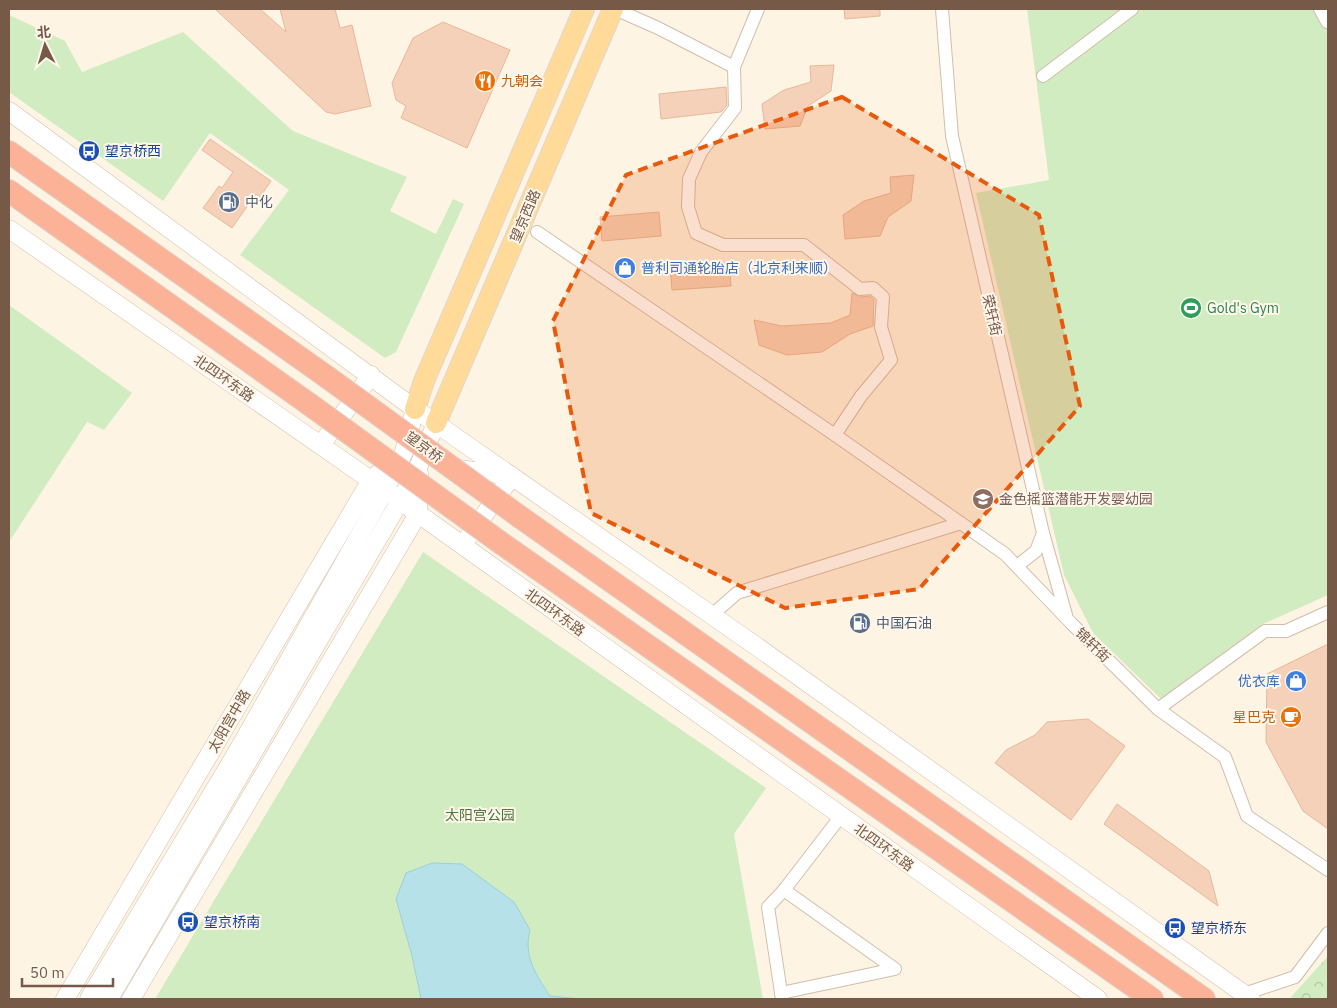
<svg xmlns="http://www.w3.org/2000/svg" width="1337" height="1008" viewBox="0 0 1337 1008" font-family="'IBM Plex Sans','Noto Sans SC',sans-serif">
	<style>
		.green { fill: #d2ecc1 }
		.forest { fill: url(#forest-crowns) }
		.water { fill: #b6e1e8; stroke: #9cd0db }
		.building { fill: #f5d1b9; stroke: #e8b898 }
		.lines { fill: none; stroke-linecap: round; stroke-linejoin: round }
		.street-casing { stroke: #d2bdab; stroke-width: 14 }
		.secondary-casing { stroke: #d5bda9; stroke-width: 19 }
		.primary-casing { stroke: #ded7d3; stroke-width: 22 }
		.highway-casing { stroke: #ded7d3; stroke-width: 24 }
		.street { stroke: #fff; stroke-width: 12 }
		.secondary { stroke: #fff; stroke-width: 18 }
		.primary { stroke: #ffda99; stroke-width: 20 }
		.highway { stroke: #fcb296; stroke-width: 22 }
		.highway-bridge-casing { stroke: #ded7d3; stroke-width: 24; stroke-linecap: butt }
		.highway-bridge { stroke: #fcb296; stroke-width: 22 }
		.marked { fill: #e8590c; fill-opacity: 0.2; stroke: #e8590c; stroke-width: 4; stroke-dasharray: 10 6; stroke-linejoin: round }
		.labels { text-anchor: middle; stroke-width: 4; stroke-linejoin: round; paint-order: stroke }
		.food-label { font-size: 14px; fill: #c56008; stroke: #fff7eb; text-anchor: start }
		.transit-label { font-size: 14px; fill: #164399; stroke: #fff7eb; text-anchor: start }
		.service-label { font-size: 14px; fill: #4e5e75; stroke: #fff7eb; text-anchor: start }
		.street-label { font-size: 14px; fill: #775947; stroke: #fff7eb }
		.shop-label { font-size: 14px; fill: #366cbe; stroke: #fff7eb; text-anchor: start }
		.leisure-label { font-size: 14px; fill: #27864d; stroke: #fff7eb; text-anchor: start }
		.education-label { font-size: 14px; fill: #785e54; stroke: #fff7eb; text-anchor: start }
		.park-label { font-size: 14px; fill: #4c783c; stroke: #fff7eb }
	</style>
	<defs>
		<pattern id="forest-crowns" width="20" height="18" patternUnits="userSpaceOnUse" patternTransform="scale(1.25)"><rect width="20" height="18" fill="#d2ecc1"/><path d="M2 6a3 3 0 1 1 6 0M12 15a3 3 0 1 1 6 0" fill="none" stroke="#afc29f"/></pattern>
	</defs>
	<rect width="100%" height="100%" fill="#fef4e3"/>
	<g class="green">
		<polygon points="1027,9 1328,9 1328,595 1261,625 1161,699 1093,633 1064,575 976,193 1049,180"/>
		<polygon points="9,15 65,41 82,72 183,32 293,131 407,177 390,211 436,234 453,199 464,204 396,352 385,358 240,255 289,190 210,133 163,201 9,92"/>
		<polygon points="9,305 132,393 104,430 87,422 9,542"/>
		<polygon points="423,552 766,788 734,834 763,999 155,999"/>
	</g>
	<polygon class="forest" points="1328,956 1328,999 1295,999 1291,997"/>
	<path class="water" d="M432,863L462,864L514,902L530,930C523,956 536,975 550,996L581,999H421L412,956L396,899L406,873Z"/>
	<g class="building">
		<polygon points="215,9 260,9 286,32 280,9 335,9 340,28 352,25 371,106 335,114 326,112"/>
		<polygon points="844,9 880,9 880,16 845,19"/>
		<polygon points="443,22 510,50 467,148 401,118 406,106 396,100 392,83 413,38"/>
		<polygon points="834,65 831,91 808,106 800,126 765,129 762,104 784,90 811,82 810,66"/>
		<polygon points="726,87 727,105 721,112 661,119 659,94"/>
		<polygon points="210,139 271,181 260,197 256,194 232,228 203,208 219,186 222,188 233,172 202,150"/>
		<polygon points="914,175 911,201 888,217 880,236 845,239 843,215 864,201 891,193 890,177"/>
		<polygon points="659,212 661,236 602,241 600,217"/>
		<polygon points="729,262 731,286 672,290 670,266"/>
		<polygon points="852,293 860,297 870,296 874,300 873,326 850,334 822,352 787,355 759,345 754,320 782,326 831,323 850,315"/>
		<polygon points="1328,644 1328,829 1303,811 1266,742 1267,674"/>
		<polygon points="1088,719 1125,746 1071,820 995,763 1006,750 1035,735 1047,722"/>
		<polygon points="1117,804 1209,871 1218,906 1104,824"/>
	</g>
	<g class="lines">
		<g class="street-casing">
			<g id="street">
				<polyline points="615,9 658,28 734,67"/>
				<polyline points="758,9 734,67 735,108 701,152 689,179 688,207 696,233 723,245 804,245 860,289 873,288 883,297 881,327 891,360 861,396 835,435"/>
				<polyline points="942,9 952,136 1043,533 1066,615"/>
				<polyline points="1320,9 1327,22"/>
				<polyline points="1043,76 1132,9"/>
				<polyline points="537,232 835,435 1005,554 1072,624 1158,709 1225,757 1247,816 1328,870"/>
				<polyline points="1017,566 1036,551 1043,533"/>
				<polyline points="712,615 737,593 961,523"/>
				<polyline points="1158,709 1265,631 1286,631 1328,612"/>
				<polyline points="781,993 895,969 784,890"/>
				<polyline points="1244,994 1295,977 1328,933"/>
				<polyline points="782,999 768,907 784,890 841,816"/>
			</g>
		</g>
		<g class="secondary-casing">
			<g id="secondary">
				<polyline points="9,111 415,409 756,646 1251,999"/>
				<polyline points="9,229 385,490 1098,999"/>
				<polyline points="321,445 371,375"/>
				<polyline points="452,468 512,476 469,536"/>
				<polyline points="65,999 371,480 379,473"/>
				<polyline points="89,999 236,754 385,490 404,452 415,409"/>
				<polyline points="109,999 400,501 420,463 436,423"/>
				<polyline points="131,999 418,514 419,474"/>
			</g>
		</g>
		<g class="primary-casing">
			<g id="primary">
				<polyline points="415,409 424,381 584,9"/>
				<polyline points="436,423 613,9"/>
			</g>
		</g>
		<g class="highway-casing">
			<g id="highway">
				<polyline points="9,152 327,377"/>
				<polyline points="9,191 309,404"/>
				<polyline points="520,517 1204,999"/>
				<polyline points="501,543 1152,999"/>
			</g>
		</g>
		<use href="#street" class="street"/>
		<use href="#secondary" class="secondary"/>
		<use href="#primary" class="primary"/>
		<use href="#highway" class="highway"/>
		<g class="highway-bridge-casing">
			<g id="highway-bridge">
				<polyline points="327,377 520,517"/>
				<polyline points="309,404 501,543"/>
			</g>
		</g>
		<use href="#highway-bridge" class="highway-bridge"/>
	</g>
	<path class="marked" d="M842,97L1039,215L1080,406L919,589L785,608L591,513L553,321L626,175Z"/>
	<defs>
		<g id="restaurant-disc" transform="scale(1.125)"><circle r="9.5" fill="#e8710a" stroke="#fff7eb"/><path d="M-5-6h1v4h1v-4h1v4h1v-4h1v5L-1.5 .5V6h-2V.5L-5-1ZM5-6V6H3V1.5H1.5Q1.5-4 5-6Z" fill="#fff"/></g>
		<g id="bus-disc" transform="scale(1.125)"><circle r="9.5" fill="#1a4fb4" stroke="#fff7eb"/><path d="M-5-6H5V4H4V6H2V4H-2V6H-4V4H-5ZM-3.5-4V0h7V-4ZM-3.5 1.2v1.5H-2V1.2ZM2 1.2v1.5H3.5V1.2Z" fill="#fff"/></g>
		<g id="fuel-disc" transform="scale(1.125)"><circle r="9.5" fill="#5c6f8a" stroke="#fff7eb"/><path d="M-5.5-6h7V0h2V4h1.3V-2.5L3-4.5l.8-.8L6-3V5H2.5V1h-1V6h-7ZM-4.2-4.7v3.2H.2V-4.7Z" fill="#fff"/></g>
		<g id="shop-disc" transform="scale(1.125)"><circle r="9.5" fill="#3f7fe0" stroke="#fff7eb"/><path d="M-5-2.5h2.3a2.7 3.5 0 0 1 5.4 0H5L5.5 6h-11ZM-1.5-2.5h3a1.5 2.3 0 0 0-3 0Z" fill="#fff"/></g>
		<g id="stadium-disc" transform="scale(1.125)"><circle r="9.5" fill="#2e9e5b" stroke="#fff7eb"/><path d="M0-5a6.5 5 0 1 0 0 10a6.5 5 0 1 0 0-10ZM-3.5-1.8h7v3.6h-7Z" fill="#fff"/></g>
		<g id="school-disc" transform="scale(1.125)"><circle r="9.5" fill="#8d6e63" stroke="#fff7eb"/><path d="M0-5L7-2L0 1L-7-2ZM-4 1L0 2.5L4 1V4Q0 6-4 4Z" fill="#fff"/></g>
		<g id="cafe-disc" transform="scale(1.125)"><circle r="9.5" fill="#e8710a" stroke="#fff7eb"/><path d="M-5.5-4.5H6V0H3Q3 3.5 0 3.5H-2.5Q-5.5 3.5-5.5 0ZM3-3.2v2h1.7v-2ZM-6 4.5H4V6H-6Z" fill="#fff"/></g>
	</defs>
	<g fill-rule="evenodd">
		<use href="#restaurant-disc" x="485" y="81"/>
		<use href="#bus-disc" x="89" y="151"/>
		<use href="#fuel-disc" x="229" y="202"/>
		<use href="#shop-disc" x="625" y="268"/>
		<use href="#stadium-disc" x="1191" y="308"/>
		<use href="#school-disc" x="983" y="499"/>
		<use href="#fuel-disc" x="860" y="623"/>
		<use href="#shop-disc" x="1296" y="681"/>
		<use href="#cafe-disc" x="1291" y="717"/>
		<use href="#bus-disc" x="188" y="922"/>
		<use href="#bus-disc" x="1175" y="928"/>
	</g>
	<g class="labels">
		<g class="food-label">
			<text x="501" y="86">九朝会</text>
			<text x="1275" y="722" text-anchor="end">星巴克</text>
		</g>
		<g class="transit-label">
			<text x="105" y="156">望京桥西</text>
			<text x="204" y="927">望京桥南</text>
			<text x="1191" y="933">望京桥东</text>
		</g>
		<g class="service-label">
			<text x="245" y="207">中化</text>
			<text x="876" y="628">中国石油</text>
		</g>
		<g class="street-label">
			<text transform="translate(525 216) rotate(-67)" y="5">望京西路</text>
			<text transform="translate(992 315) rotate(77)" y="5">荣轩街</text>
			<text transform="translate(224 378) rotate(35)" y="5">北四环东路</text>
			<text transform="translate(424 447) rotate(36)" y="5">望京桥</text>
			<text transform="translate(555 612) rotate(36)" y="5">北四环东路</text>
			<text transform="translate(1093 645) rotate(44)" y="5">锦轩街</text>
			<text transform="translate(229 721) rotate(-60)" y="5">太阳宫中路</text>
			<text transform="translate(884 847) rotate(36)" y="5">北四环东路</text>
		</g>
		<g class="shop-label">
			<text x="641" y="273">普利司通轮胎店（北京利来顺）</text>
			<text x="1280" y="686" text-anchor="end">优衣库</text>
		</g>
		<g class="leisure-label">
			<text x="1207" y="313">Gold's Gym</text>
		</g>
		<g class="education-label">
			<text x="999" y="504">金色摇篮潜能开发婴幼园</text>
		</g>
		<g class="park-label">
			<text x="480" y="820">太阳宫公园</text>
		</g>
	</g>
	<rect width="1337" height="1008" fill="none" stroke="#775947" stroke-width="20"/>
	<g transform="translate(45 45) rotate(355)" stroke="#fff7eb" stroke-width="4" paint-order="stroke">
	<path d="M0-4L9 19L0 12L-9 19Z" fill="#775947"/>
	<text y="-8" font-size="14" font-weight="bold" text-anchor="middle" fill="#775947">北</text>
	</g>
	<path d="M22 978v8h91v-8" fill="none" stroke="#775947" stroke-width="2.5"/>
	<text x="30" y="978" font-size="15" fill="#775947" stroke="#fff7eb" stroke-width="4" paint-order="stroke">50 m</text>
</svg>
